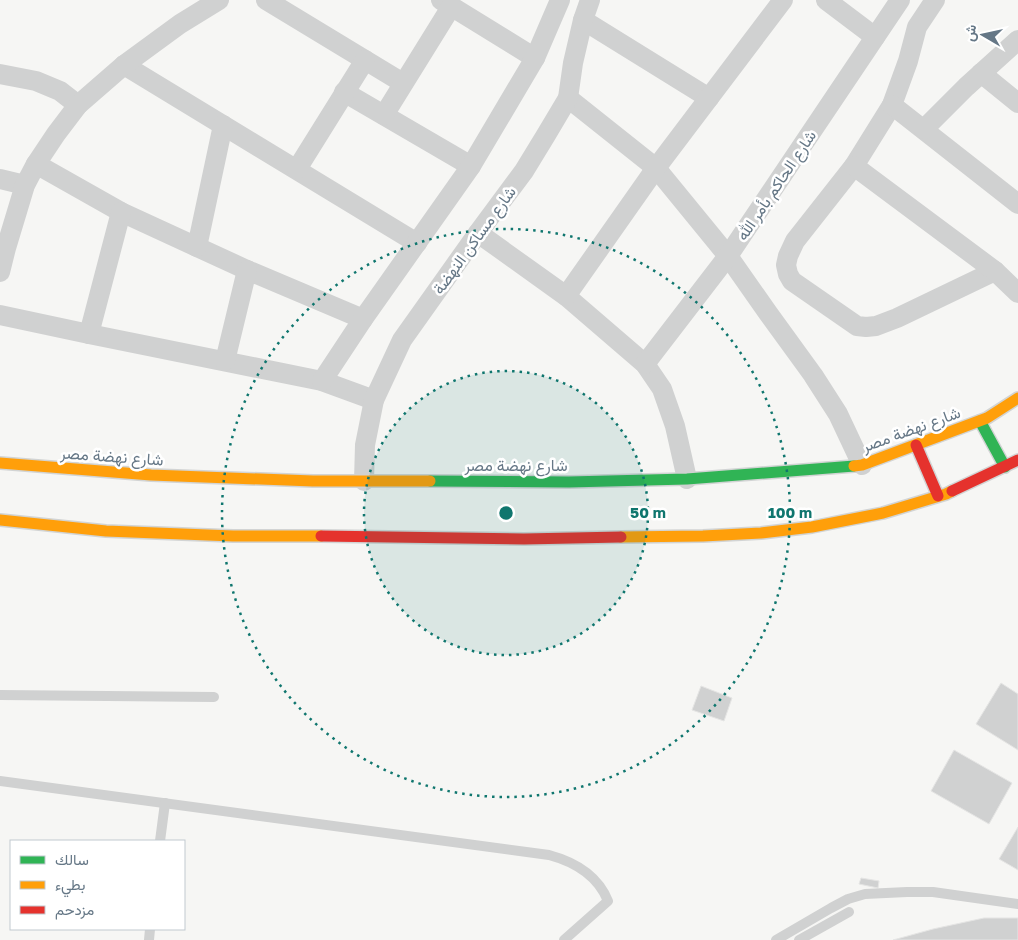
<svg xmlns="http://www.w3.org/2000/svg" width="1018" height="940" viewBox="0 0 1018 940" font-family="'Golos Text',Vazirmatn,sans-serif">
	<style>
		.building { fill: #d0d1d1; stroke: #e5e5e4 }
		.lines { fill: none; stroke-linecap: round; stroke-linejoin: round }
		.fast-casing { stroke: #d2d4d4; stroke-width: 14 }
		.slow-casing { stroke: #d2d4d4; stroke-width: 14 }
		.jam-casing { stroke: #d2d4d4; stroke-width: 14 }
		.lane { stroke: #d0d1d1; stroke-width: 10 }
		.street { stroke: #d0d1d1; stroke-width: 20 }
		.fast { stroke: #30b455; stroke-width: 11 }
		.slow { stroke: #ff9f0a; stroke-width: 11 }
		.jam { stroke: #e5322d; stroke-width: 11 }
		.ring { fill: none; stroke: #0f766e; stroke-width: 2.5; stroke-dasharray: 2.5 5 }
		.labels { text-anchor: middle; stroke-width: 5; stroke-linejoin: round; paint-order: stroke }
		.street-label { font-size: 16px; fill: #657786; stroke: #fff }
		.centre { fill: #0f766e; stroke: #fff; stroke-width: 2.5 }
		.ring-label { font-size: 15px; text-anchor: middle; font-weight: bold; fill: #0f766e; stroke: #fff; stroke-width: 5; stroke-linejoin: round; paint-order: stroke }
	</style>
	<rect width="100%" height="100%" fill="#f6f6f4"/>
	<g class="building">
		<polygon points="1001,683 1018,694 1018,750 976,724"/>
		<polygon points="701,686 732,698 724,721 692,710"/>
		<polygon points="954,750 1012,783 989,824 931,791"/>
		<polygon points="1018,827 1018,870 999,859"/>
		<polygon points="861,878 879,881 878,888 859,884"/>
		<polygon points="984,918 1018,918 1018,940 893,940 933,929"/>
	</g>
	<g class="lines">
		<g class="fast-casing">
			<g id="fast">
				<polyline points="980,421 1005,467"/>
				<polyline points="430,481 569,482 687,479 854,466"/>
			</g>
		</g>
		<g class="slow-casing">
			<g id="slow">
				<polyline points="0,463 151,475 313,481 430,481"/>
				<polyline points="854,466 862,465 987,418 1018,398"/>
				<polyline points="0,520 106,531 233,536 321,536"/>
				<polyline points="621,537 703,536 761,533 812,527 883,513 946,494 952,491"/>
			</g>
		</g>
		<g class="jam-casing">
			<g id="jam">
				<polyline points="916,445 938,496"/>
				<polyline points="952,491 1018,460"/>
				<polyline points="321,536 524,539 621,537"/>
			</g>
		</g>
		<g class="lane">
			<polyline points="0,695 214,697"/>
			<path d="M0,781L549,855C575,862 598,876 608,901L564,940"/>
			<polyline points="160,841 165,803"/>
			<polyline points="149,940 150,929"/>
			<polyline points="776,940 831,908 848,899 865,894 907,892 933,892 1018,904"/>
			<polyline points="799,940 849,912"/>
		</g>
		<g class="street">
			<polyline points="266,0 403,83"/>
			<polyline points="441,0 535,58"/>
			<polyline points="826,0 875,37"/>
			<polyline points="935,0 917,27 908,61 892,105 854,166 795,241 788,256 786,265 788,274 792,281 857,326 866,327 876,326 897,318 995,271"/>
			<polyline points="583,20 709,98"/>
			<polyline points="124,65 417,243"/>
			<polyline points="981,73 1018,103"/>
			<polyline points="0,74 36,81 60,91 78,105"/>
			<polyline points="344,92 471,166"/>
			<polyline points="568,98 656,168 728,256 768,313 813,375 838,414 862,465"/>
			<polyline points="892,105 1018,204"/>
			<polyline points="384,115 451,7"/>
			<polyline points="924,129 966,87 1018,40"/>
			<polyline points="36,164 121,212 247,270 363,319"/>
			<polyline points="854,166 995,271 1018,293"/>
			<polyline points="297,169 365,60"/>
			<polyline points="0,179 25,185"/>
			<polyline points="478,233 566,296 645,364 662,389 675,426 687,479"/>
			<polyline points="197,247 223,125"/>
			<polyline points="0,272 6,248 25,185 36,164 56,134 78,105 124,65 180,24 219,0"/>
			<polyline points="566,296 656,168 783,0"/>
			<polyline points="0,315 89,334 322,381 374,400"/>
			<polyline points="89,334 121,212"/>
			<polyline points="225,361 247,270"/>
			<polyline points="645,364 728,256 900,0"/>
			<polyline points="322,381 363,319 471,166 535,58 560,0"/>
			<polyline points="364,481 365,445 374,400 402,340 478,233 524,171 546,135 568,98 573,63 583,20 590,0"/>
		</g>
		<use href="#fast" class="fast"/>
		<use href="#slow" class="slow"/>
		<use href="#jam" class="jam"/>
	</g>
	<circle cx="506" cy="513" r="142" fill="#0f766e" fill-opacity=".12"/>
	<g class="ring">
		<circle cx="506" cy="513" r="142"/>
		<circle cx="506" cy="513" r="284"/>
	</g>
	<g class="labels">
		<g class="street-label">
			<text transform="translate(776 185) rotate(-56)" y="6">شارع الحاكم بأمر الله</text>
			<text transform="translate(474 240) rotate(-54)" y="6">شارع مساكن النهضة</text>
			<text transform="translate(911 429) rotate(-20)" y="6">شارع نهضة مصر</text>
			<text transform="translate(112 456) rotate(4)" y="6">شارع نهضة مصر</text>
			<text x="516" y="471">شارع نهضة مصر</text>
		</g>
	</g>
	<circle cx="506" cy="513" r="8" class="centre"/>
	<g class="ring-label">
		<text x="648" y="518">50 m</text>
		<text x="790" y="518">100 m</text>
	</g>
	<rect x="10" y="840" width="175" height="90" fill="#ffffff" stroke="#c1c9cf"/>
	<rect x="20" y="856" width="25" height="8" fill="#30b455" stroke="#c1c9cf"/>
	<text x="55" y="865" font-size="15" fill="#657786">سالك</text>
	<rect x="20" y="881" width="25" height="8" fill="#ff9f0a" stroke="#c1c9cf"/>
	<text x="55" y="890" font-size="15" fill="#657786">بطيء</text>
	<rect x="20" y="906" width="25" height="8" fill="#e5322d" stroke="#c1c9cf"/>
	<text x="55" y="915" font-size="15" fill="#657786">مزدحم</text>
	<g transform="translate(983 35) rotate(279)" stroke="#ffffff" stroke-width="4" paint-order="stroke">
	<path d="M0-4L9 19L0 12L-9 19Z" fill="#657786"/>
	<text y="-8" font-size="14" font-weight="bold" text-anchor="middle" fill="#657786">ش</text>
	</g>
</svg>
